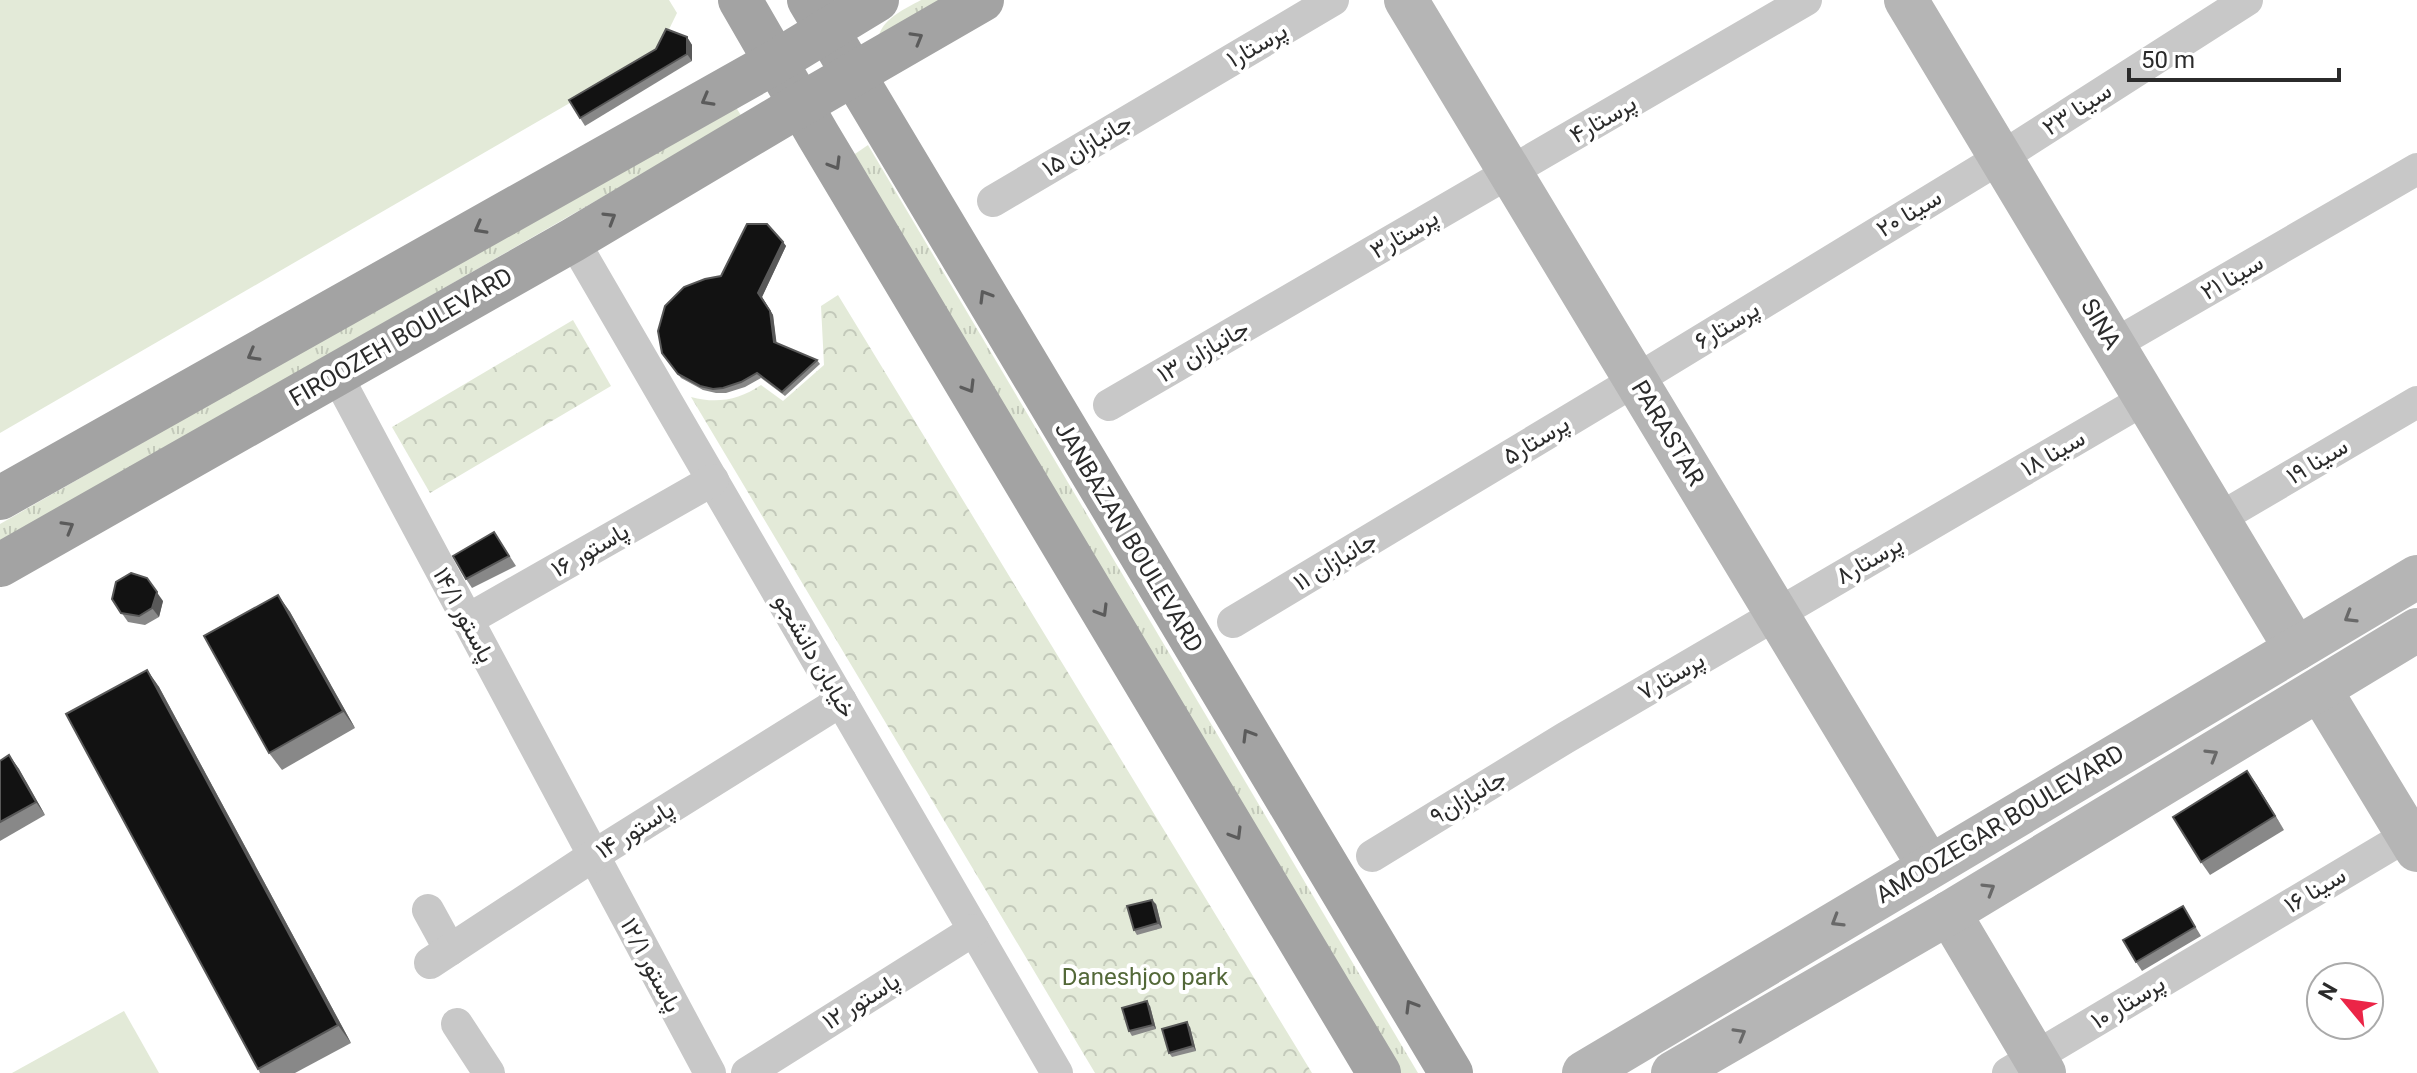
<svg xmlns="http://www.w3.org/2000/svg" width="2417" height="1073" viewBox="0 0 2417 1073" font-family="Roboto,Vazirmatn,sans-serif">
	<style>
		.grass { fill: url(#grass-tufts) }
		.park { fill: url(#park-crowns) }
		.pitch { fill: #e3ead8 }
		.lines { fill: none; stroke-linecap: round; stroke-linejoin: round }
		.street { stroke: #c8c8c8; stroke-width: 32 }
		.secondary { stroke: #b5b5b5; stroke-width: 44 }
		.primary { stroke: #a3a3a3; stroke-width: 44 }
		.wall { fill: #888 }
		.shaded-wall { fill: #595959 }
		.building { fill: #121212; stroke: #595959; stroke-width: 2 }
		.oneway { stroke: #5b5b5b }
		.oneway2 { stroke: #696969 }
		.labels { text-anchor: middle; stroke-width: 8; stroke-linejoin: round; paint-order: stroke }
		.street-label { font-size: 24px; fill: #2b2b2b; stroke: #fff }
		.park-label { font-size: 24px; fill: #536838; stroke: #fff }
	</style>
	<defs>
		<pattern id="grass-tufts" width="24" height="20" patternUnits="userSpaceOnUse" patternTransform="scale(2)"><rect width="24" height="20" fill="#e3ead8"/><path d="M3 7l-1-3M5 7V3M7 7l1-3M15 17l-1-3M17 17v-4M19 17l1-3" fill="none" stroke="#c3c9ba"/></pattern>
		<pattern id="park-crowns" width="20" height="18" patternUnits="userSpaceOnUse" patternTransform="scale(2)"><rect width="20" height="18" fill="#e3ead8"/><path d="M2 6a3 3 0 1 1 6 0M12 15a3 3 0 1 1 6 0" fill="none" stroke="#c3c9ba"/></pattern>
	</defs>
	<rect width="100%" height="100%" fill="#fff"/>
	<g class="grass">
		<path d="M921,0H957L879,35C885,17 905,9 921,0Z"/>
		<polygon points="734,104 742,117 0,543 0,524"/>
		<polygon points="868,145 1418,1073 1397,1073 852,156"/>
	</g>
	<g class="park">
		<path d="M838,295L1312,1073H1095L691,397C717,404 739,400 761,385L783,401L824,365L821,306Z"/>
		<polygon points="573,320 611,386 430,493 392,427"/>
	</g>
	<g class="pitch">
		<polygon points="0,0 669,0 677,13 658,52 0,433"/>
		<polygon points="124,1011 159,1073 12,1073"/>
	</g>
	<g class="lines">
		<g class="street">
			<polyline points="993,201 1333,0"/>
			<polyline points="573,240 1057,1073"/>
			<polyline points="2113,345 2417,169"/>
			<polyline points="336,374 710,1073"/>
			<polyline points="1109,405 1806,0"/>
			<polyline points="2218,519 2417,402"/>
			<polyline points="467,620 713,480"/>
			<polyline points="1233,622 1636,380 2000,158 2247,0"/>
			<polyline points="1372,856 1565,738 2145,399"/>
			<polyline points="428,910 450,950"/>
			<polyline points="430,963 593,856 841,701"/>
			<polyline points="457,1024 489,1073"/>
			<polyline points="747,1073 974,930"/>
			<polyline points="2008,1073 2408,835"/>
		</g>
		<g class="secondary">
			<polyline points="1406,0 1929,866"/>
			<polyline points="1906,0 2296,649"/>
			<polyline points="2320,690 2417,850"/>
			<polyline points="1949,913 2044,1073"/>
			<polyline points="1584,1073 2417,577"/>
			<polyline points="1673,1073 1949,913 2417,630"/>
		</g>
		<g class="primary">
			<polyline points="740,0 818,135 1379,1073"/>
			<polyline points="809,0 1451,1073"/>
			<polyline points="0,498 775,62 877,0"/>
			<polyline points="0,565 573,240 800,105 982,0"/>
		</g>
	</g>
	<g class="wall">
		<polygon points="687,37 692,45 692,61 585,126 580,118"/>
		<polygon points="783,242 786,246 762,297 773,315 776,343 817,360 820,364 785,396 761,378 745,387 726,393 716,393 703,390 681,378 662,353 721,276"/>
		<polygon points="500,541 516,566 472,588 466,579"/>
		<polygon points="278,595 290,612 355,728 282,770 269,753"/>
		<polygon points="112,599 163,601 159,617 145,625 128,622"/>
		<polygon points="147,670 159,687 351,1043 295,1073 260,1073 258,1069"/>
		<polygon points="9,755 19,769 45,815 0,841 0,761"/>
		<polygon points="2247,771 2284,830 2210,875 2201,862"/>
		<polygon points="1156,904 1162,928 1137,935 1134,930"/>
		<polygon points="2183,906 2201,936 2142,971 2136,962"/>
		<polygon points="1150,1006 1156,1029 1132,1036 1129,1031"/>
		<polygon points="1190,1027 1196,1051 1172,1057 1169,1053"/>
	</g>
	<g class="shaded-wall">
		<polygon points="687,37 692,45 692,61 687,54"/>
		<polygon points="783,242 786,246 762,297 773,315 777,346 774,342 758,293"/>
		<polygon points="147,578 163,601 159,617 152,608"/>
		<polygon points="278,595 290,612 355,728 343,711"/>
		<polygon points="147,670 159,687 351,1043 338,1025"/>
		<polygon points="9,755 19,769 45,815 36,802"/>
		<polygon points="2247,771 2257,785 2284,830 2275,816"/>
		<polygon points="1152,900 1156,904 1162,928 1158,923"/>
		<polygon points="1147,1001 1150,1006 1156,1029 1153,1025"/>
		<polygon points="1187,1022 1190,1027 1196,1051 1193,1046"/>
	</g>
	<g class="building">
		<polygon points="666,29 687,37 687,54 580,118 569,100 656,49"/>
		<polygon points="747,224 767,224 783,242 758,293 770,311 774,342 817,360 782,392 757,373 741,382 723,388 713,389 700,386 678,374 662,353 658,331 665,306 684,287 705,279 721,276"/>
		<polygon points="494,532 509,556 466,579 453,556"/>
		<polygon points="131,573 147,578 157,592 152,608 139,616 121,613 112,599 116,582"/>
		<polygon points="278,595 343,711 269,753 204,636"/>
		<polygon points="147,670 338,1025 258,1069 66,714"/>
		<polygon points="9,755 36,802 0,822 0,761"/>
		<polygon points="2247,771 2275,816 2201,862 2173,817"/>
		<polygon points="1152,900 1158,923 1134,930 1127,906"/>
		<polygon points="2183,906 2195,927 2136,962 2123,940"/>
		<polygon points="1147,1001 1153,1025 1129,1031 1122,1008"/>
		<polygon points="1187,1022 1193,1046 1169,1053 1162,1029"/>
	</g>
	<defs><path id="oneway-chevron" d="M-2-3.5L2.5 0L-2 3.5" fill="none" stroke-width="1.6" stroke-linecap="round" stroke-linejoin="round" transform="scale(2)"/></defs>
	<g class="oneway">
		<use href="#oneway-chevron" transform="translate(917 38) rotate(-30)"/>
		<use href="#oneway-chevron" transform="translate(707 100) rotate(151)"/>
		<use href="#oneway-chevron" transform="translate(835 164) rotate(59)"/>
		<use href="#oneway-chevron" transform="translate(610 218) rotate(-31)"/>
		<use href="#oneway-chevron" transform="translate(480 228) rotate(151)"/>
		<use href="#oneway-chevron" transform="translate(985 296) rotate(-121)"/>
		<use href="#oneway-chevron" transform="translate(253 355) rotate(151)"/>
		<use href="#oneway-chevron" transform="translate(969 387) rotate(59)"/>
		<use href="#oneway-chevron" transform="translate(68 527) rotate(-30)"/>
		<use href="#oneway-chevron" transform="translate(1102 611) rotate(59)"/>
		<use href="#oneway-chevron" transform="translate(1248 735) rotate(-121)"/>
		<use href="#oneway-chevron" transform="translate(1236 834) rotate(59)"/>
		<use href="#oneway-chevron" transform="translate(1411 1006) rotate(-121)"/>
	</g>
	<g class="oneway2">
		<use href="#oneway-chevron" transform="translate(2350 617) rotate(149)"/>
		<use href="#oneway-chevron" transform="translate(2212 755) rotate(-31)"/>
		<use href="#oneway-chevron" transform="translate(1989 889) rotate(-31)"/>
		<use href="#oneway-chevron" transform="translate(1837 921) rotate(149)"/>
		<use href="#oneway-chevron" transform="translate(1740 1034) rotate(-30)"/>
	</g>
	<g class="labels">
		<g class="street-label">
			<text transform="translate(1257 45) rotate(-30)" y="8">پرستار۱</text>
			<text transform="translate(2077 109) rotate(-33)" y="8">سینا ۲۳</text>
			<text transform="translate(1603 119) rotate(-30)" y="8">پرستار۴</text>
			<text transform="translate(1087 145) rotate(-31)" y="8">جانبازان ۱۵</text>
			<text transform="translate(1909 213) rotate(-31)" y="8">سینا ۲۰</text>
			<text transform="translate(1404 234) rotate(-30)" y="8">پرستار۳</text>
			<text transform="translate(2232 277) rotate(-30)" y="8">سینا ۲۱</text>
			<text transform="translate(2101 324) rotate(59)" y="8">SINA</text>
			<text transform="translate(1727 325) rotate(-31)" y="8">پرستار۶</text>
			<text transform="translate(401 337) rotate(-30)" y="8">FIROOZEH BOULEVARD</text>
			<text transform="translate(1203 351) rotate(-30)" y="8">جانبازان ۱۳</text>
			<text transform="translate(1668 433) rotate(59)" y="8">PARASTAR</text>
			<text transform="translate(1536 440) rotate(-31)" y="8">پرستار۵</text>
			<text transform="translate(2053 453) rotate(-30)" y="8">سینا ۱۸</text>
			<text transform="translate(2317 461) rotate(-31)" y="8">سینا ۱۹</text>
			<text transform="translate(1129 537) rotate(59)" y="8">JANBAZAN BOULEVARD</text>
			<text transform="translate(590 550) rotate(-30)" y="8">پاستور ۱۶</text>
			<text transform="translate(1869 560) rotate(-30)" y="8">پرستار۸</text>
			<text transform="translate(1335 561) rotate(-31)" y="8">جانبازان ۱۱</text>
			<text transform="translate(464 615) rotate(62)" y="8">پاستور ۱۴/۱</text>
			<text transform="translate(815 656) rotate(60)" y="8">خیابان دانشجو</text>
			<text transform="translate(1671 676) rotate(-30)" y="8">پرستار۷</text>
			<text transform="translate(1468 797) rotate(-31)" y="8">جانبازان۹</text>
			<text transform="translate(2000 824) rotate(-31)" y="8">AMOOZEGAR BOULEVARD</text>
			<text transform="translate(635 830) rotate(-32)" y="8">پاستور ۱۴</text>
			<text transform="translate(2315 890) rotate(-31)" y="8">سینا ۱۶</text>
			<text transform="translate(651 965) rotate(62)" y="8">پاستور ۱۲/۱</text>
			<text transform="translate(861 1001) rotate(-32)" y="8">پاستور ۱۲</text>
			<text transform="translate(2128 1002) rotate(-31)" y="8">پرستار ۱۰</text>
		</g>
		<g class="park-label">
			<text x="1145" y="985">Daneshjoo park</text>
		</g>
	</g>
	<g transform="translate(2345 1001) rotate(299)"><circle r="38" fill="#ffffff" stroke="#aaaaaa" stroke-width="2"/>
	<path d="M0-6L14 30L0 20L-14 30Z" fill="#eb2547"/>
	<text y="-12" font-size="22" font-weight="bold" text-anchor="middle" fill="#2b2b2b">N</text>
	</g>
	<path d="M2129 68v12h210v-12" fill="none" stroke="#2b2b2b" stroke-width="4"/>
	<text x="2141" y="68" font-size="24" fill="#2b2b2b" stroke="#ffffff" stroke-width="6" paint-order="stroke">50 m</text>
</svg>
